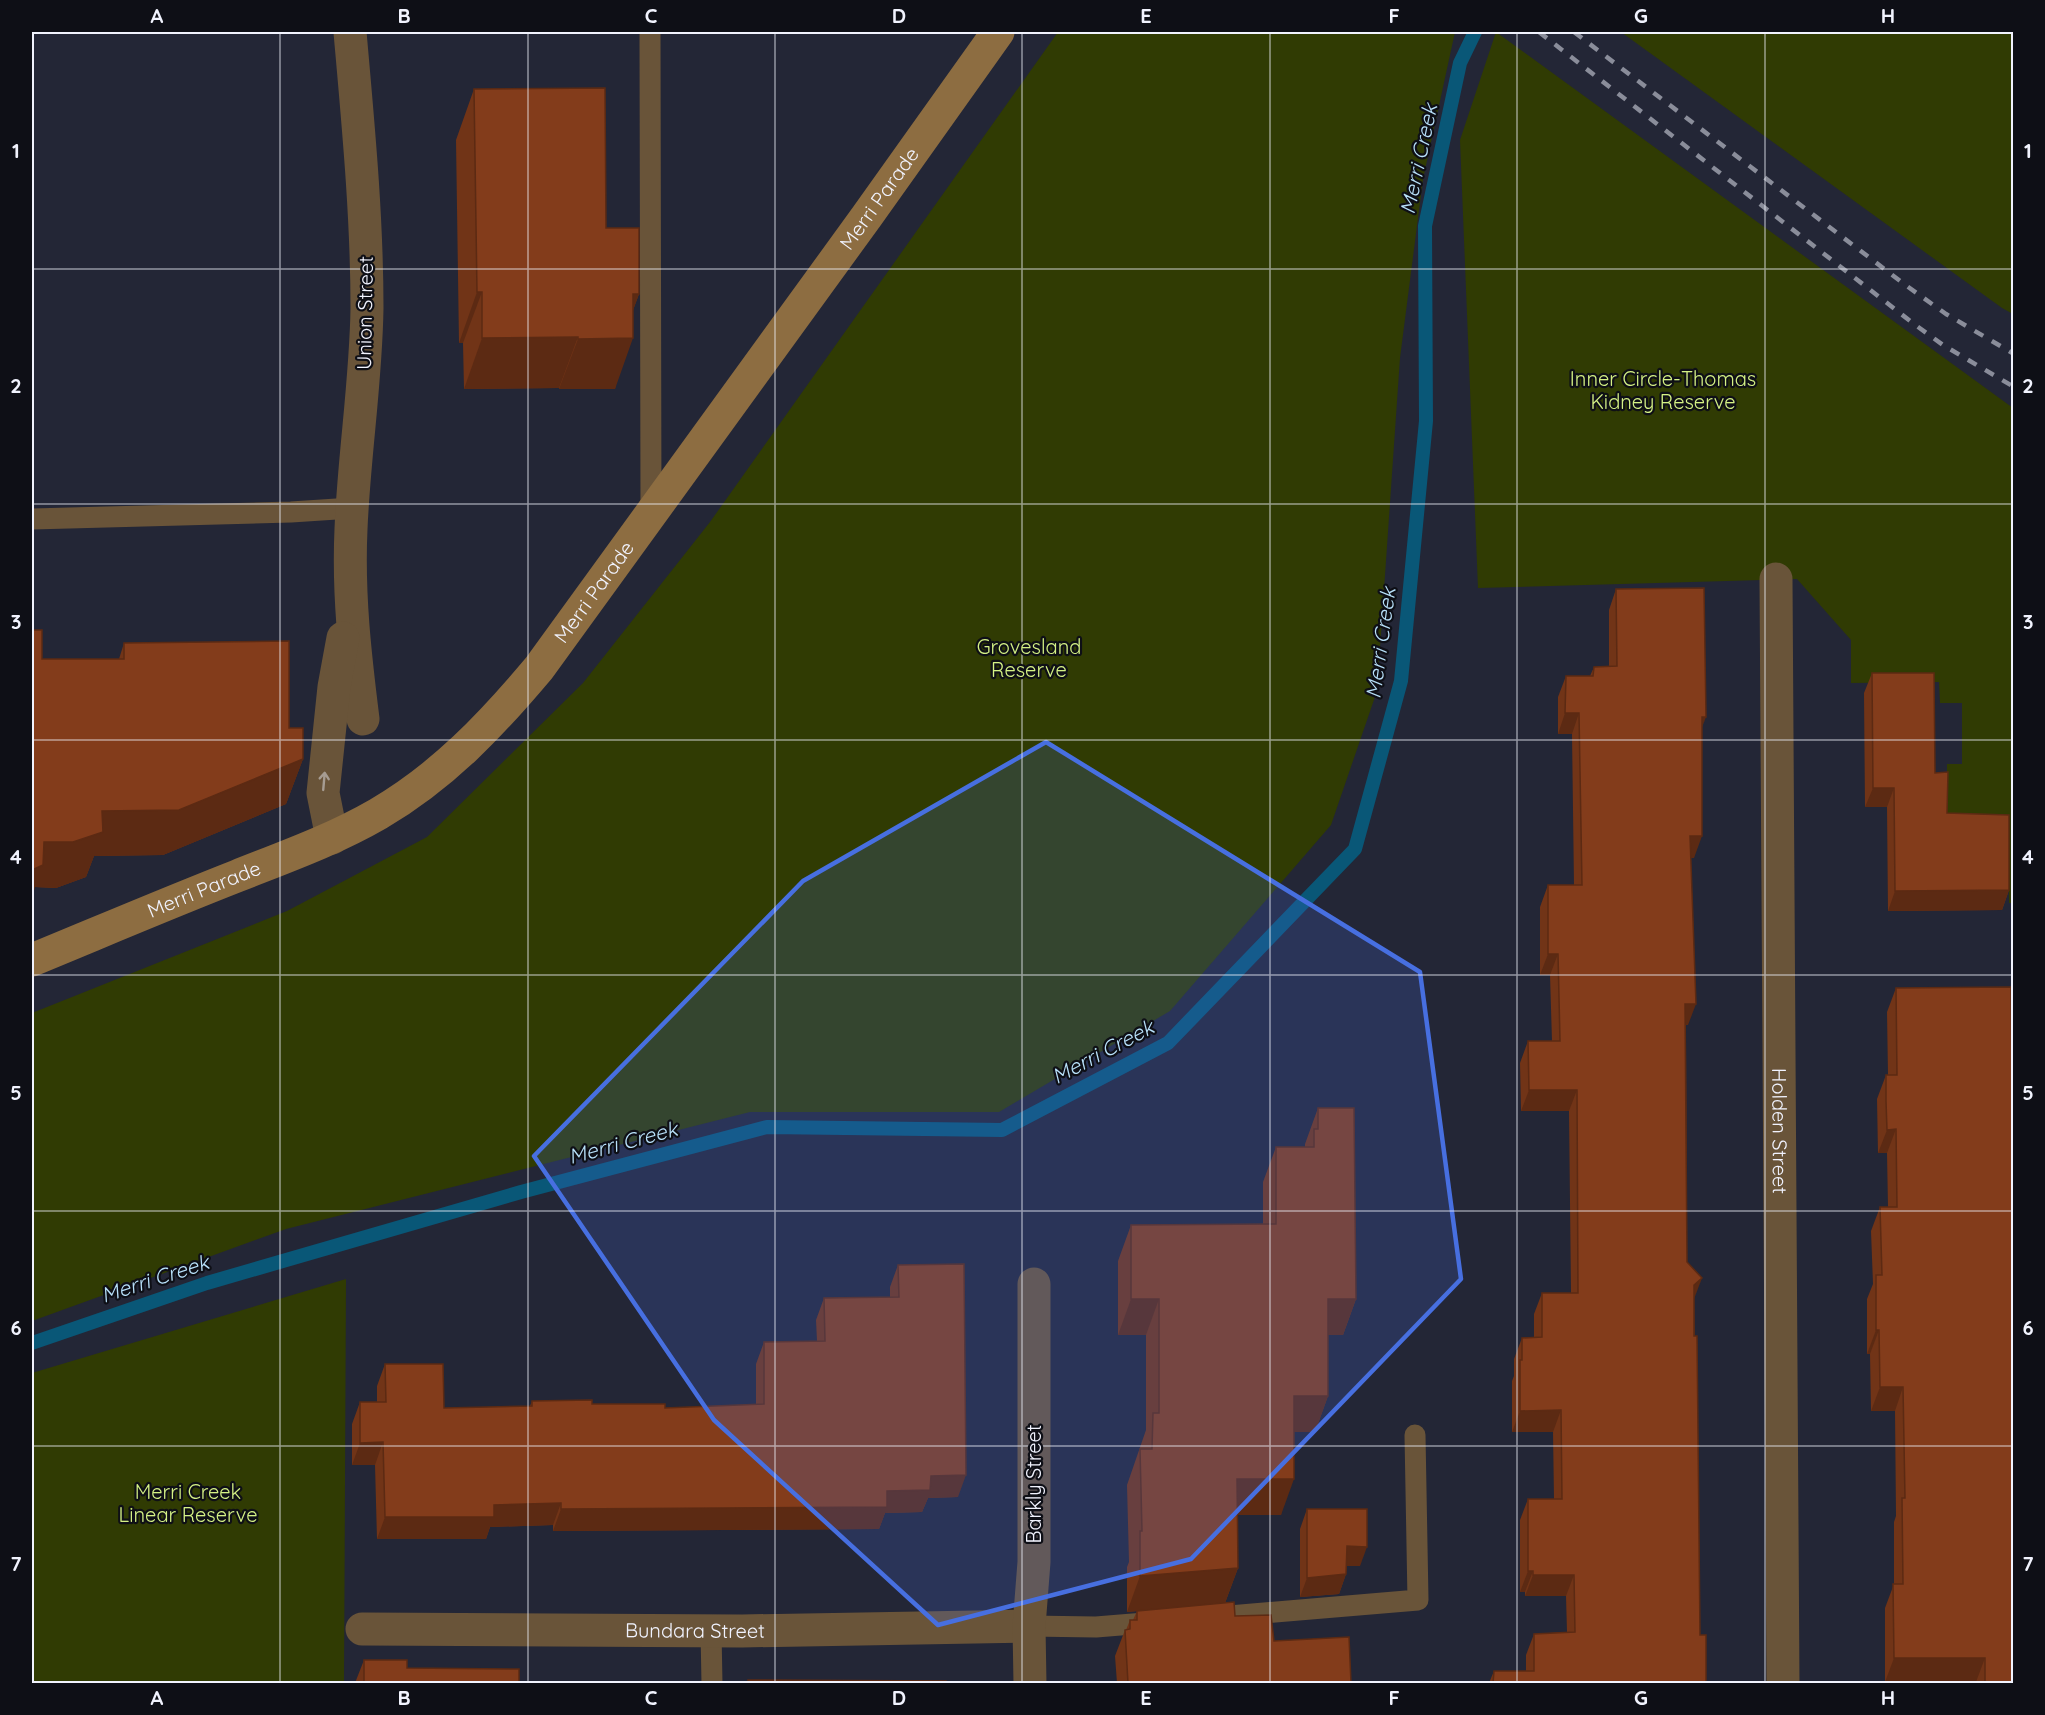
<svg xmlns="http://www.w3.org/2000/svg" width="2045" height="1715" viewBox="0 0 2045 1715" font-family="Quicksand,sans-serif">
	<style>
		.green { fill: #303b03 }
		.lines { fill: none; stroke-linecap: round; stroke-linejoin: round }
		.stream { stroke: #095777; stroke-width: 14 }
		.service { stroke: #695439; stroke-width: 21 }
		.minor { stroke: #695439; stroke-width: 33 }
		.secondary { stroke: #8d6d41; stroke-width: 33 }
		.rail { stroke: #8a8d9a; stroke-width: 4.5; stroke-dasharray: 10 10; stroke-linecap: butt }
		.wall { fill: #713417 }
		.shaded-wall { fill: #5c2a13 }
		.building { fill: #833c1b; stroke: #5c2a13; stroke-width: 1.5 }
		.oneway { stroke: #a69c92 }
		.marked { fill: #476fe0; fill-opacity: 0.2; stroke: #476fe0; stroke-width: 4.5; stroke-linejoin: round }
		.grid { fill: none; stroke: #f1f3fe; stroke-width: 1.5; stroke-opacity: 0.55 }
		.labels { text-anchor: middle; stroke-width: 4.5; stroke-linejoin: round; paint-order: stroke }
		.street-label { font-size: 20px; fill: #f1f3fe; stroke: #0e0f16 }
		.park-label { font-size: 20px; fill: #d5f285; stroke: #0e0f16 }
		.water-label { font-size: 21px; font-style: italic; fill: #b9e2fb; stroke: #0e0f16 }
		.neatline { fill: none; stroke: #f1f3fe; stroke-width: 2 }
		.grid-label { font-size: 20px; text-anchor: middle; font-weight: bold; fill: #f1f3fe }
	</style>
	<rect width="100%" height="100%" fill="#232636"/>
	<g class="green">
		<polygon points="1058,32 1455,32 1423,179 1400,358 1377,691 1331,825 1170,1011 999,1112 750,1112 286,1229 32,1321 32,1013 287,911 427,837 583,683 710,522"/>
		<polygon points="1496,32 2013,408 2013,903 2009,903 2008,822 1947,823 1947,764 1962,764 1962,703 1940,703 1939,682 1851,683 1851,640 1797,579 1478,588 1460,140"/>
		<polygon points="1621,32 2013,32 2013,314 2002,308"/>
		<polygon points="346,1279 344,1683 32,1683 32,1373"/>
	</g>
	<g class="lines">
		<polyline class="stream" points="32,1343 207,1283 521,1192 767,1127 1002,1130 1168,1043 1355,849 1401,681 1426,421 1425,226 1460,63 1475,32"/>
		<g class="service">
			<polyline points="650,32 651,514"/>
			<polyline points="32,519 291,512 352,508"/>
			<polyline points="1206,1618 1418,1600 1415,1435"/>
			<polyline points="1029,1626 1096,1627 1157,1622"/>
			<polyline points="711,1631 712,1684"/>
		</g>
		<g class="minor">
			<path d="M350,32C358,123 367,215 367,308C366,382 354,455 351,529C348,594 355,655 363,719"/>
			<path id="s1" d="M1776,579L1783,1684"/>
			<polyline points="332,838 323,793 334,687 343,638"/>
			<path id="s2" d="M362,1629L742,1631L1029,1626"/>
			<polyline points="1030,1684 1029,1626 1034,1562 1034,1284"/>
		</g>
		<path class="secondary" id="s3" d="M32,960C100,932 168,903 237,876C285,857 333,840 378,814C443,776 491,725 539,668L867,216L998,32"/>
		<g class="rail">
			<polyline points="1539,32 1914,324 1943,345 2014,387"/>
			<polyline points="1574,32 1904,284 1946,314 2014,354"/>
		</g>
	</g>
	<g class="wall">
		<polygon points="474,89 606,228 639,294 633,310 615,389 559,389 559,388 464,389 463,343 459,343 456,140"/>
		<polygon points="1616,589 1702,729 1694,858 1691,858 1688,1025 1686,1025 1687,1262 1694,1299 1700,1635 1706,1683 1489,1683 1494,1671 1526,1671 1526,1655 1534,1634 1567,1632 1566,1596 1525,1596 1525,1592 1520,1592 1520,1520 1528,1499 1554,1499 1553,1432 1512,1432 1512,1381 1514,1376 1514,1359 1522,1338 1534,1337 1534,1314 1542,1293 1571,1293 1569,1111 1521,1111 1520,1063 1528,1041 1552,1041 1550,975 1540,975 1540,907 1548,885 1574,885 1572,734 1558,734 1558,697 1566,676 1590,676 1594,667 1609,667 1609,610"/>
		<polygon points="33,630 42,659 119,659 124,643 289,728 303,759 286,804 163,855 94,856 86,877 56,888 35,887"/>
		<polygon points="1872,673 1935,773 1947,813 2009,890 2002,910 1888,911 1887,807 1865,807 1864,693"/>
		<polygon points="1896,988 2013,1683 1976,1683 1976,1682 1885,1682 1885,1608 1894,1584 1894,1522 1896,1516 1895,1411 1871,1411 1870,1354 1867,1354 1867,1299 1873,1284 1871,1231 1880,1207 1888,1207 1887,1153 1878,1153 1877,1099 1886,1075 1888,1075 1887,1012"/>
		<polygon points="1318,1108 1356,1299 1343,1335 1328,1335 1328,1396 1315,1432 1294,1432 1281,1515 1237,1515 1238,1568 1225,1603 1235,1616 1274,1641 1351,1683 1117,1683 1115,1656 1125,1630 1126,1630 1130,1620 1133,1620 1137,1611 1127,1612 1127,1567 1129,1562 1127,1485 1146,1430 1146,1335 1118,1335 1118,1261 1131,1225 1263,1224 1263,1182 1276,1147 1305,1147 1305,1144"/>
		<polygon points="898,1265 958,1497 928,1498 922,1512 885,1513 879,1529 553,1531 553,1525 490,1527 486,1539 377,1539 375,1465 352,1465 352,1424 360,1402 377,1402 377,1386 385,1364 444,1408 530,1406 532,1401 665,1408 756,1405 756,1364 764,1342 817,1341 816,1320 824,1298 890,1297 890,1287"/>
		<polygon points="1307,1509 1360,1566 1346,1566 1346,1574 1339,1594 1300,1597 1300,1529"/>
		<polygon points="364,1660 407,1668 519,1683 355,1683"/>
	</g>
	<g class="shaded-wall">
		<polygon points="477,292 482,292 463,343 459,343"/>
		<polygon points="633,294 639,294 623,338 633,338 615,389 559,389 578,339"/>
		<polygon points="578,337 559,388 464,389 482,338"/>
		<polygon points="1565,713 1579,713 1572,734 1558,734"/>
		<polygon points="1702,717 1706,717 1698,738"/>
		<polygon points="303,759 286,804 163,855 94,856 86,877 56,888 35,887 32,898 32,870 44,842 102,811"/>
		<polygon points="1873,788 1894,788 1887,807 1865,807"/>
		<polygon points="1690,836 1702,836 1694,858 1683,858"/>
		<polygon points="2009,890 2002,910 1888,911 1895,891"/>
		<polygon points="1548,954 1558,954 1550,975 1540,975"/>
		<polygon points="1685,1004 1696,1004 1688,1025 1678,1025"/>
		<polygon points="1529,1090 1577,1090 1569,1111 1521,1111"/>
		<polygon points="1896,1129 1887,1153 1878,1153 1887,1130"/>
		<polygon points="1702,1278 1694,1299 1694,1285"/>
		<polygon points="1131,1299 1159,1299 1146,1335 1118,1335"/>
		<polygon points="1328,1299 1356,1299 1343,1335 1314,1335"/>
		<polygon points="1876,1330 1879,1330 1870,1354 1867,1354"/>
		<polygon points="1880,1387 1903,1387 1895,1411 1871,1411"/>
		<polygon points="1294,1396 1328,1396 1315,1432 1281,1432"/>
		<polygon points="1561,1410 1553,1432 1512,1432 1520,1411"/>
		<polygon points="383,1442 375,1465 352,1465 360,1443"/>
		<polygon points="966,1475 958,1497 928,1498 922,1512 885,1513 879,1529 553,1531 561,1509 887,1491 931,1476"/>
		<polygon points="1237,1479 1294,1479 1281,1515 1224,1515"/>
		<polygon points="561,1503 553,1525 490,1527 486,1539 377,1539 385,1517 494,1505"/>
		<polygon points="1347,1546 1367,1547 1360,1566 1339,1566"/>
		<polygon points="1238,1568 1225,1603 1127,1612 1140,1576"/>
		<polygon points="1528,1571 1533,1571 1525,1592 1520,1592"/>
		<polygon points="1346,1574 1339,1594 1300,1597 1307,1578"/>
		<polygon points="1533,1575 1574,1575 1566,1596 1525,1596"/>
		<polygon points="1894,1658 1985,1658 1976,1682 1885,1682"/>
	</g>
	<g class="building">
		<polygon points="605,88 606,228 639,228 639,294 633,294 633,338 578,339 578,337 482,338 482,292 477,292 474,89"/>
		<polygon points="1704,588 1706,717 1702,717 1702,836 1690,836 1696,1004 1685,1004 1687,1262 1702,1278 1694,1285 1694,1336 1697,1336 1700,1635 1706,1635 1706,1683 1493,1683 1494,1671 1534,1671 1534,1634 1575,1632 1574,1575 1533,1575 1533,1571 1528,1571 1528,1499 1562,1499 1561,1410 1520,1411 1520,1360 1522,1360 1522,1338 1542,1337 1542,1293 1578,1293 1577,1090 1529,1090 1528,1041 1560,1041 1558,954 1548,954 1548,885 1582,885 1579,713 1565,713 1566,676 1593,676 1594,667 1617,666 1616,589"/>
		<polygon points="32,618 33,618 33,630 42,630 42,659 124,659 124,643 289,641 289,728 303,728 303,759 179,810 102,811 103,832 73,842 44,842 43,865 32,870"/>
		<polygon points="1872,673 1934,673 1935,773 1948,772 1947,813 2009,815 2009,890 1895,891 1894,788 1873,788"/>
		<polygon points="2011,987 2012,1069 2013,1069 2013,1683 1985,1683 1985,1658 1894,1658 1893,1584 1903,1584 1902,1498 1905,1498 1903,1387 1880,1387 1879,1330 1876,1330 1876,1275 1882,1275 1880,1207 1897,1207 1896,1129 1887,1130 1886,1101 1886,1075 1897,1075 1896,988"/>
		<polygon points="1318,1108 1354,1108 1356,1299 1328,1299 1328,1396 1294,1396 1294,1479 1237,1479 1238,1568 1140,1576 1140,1531 1142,1531 1140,1449 1152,1449 1153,1413 1159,1413 1159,1299 1131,1299 1131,1225 1276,1224 1276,1147 1314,1147 1314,1129 1318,1129"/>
		<polygon points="964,1264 966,1475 931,1476 930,1490 887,1491 887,1507 561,1509 561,1503 494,1505 494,1517 385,1517 383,1442 360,1443 360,1402 386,1402 385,1364 443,1364 444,1408 532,1406 532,1401 592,1400 592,1404 665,1404 665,1408 764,1404 764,1342 825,1341 824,1298 899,1297 898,1265"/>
		<polygon points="1307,1509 1367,1509 1367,1547 1347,1546 1346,1574 1307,1578"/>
		<polygon points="1234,1602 1235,1616 1271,1615 1274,1641 1349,1637 1351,1683 1128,1683 1125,1630 1130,1629 1130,1620 1137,1620 1137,1611"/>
		<polygon points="364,1660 407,1660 407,1668 519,1669 519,1683 364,1683"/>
		<polygon points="748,1680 946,1681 946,1683 748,1683"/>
	</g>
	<defs><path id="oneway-shaft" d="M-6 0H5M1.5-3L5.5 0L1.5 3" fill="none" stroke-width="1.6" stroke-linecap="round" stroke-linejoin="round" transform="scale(1.5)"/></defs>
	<use class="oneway" href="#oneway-shaft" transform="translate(324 781) rotate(-85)"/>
	<path class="marked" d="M1046,742L1420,972L1461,1279L1191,1559L938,1625L714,1420L534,1156L803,881Z"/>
	<path class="grid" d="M280,32V1684M528,32V1684M775,32V1684M1022,32V1684M1270,32V1684M1517,32V1684M1765,32V1684M32,269H2014M32,504H2014M32,740H2014M32,975H2014M32,1211H2014M32,1446H2014"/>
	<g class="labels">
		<g class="street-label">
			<text dy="7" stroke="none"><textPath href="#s3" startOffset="1174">Merri Parade</textPath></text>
			<text transform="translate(365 313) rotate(-89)" y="7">Union Street</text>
			<text dy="7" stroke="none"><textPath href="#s3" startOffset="688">Merri Parade</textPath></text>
			<text dy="7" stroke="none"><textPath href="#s3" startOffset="186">Merri Parade</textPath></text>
			<text dy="7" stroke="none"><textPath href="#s1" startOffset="552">Holden Street</textPath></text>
			<text transform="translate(1034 1484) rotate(-90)" y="7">Barkly Street</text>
			<text dy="7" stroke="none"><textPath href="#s2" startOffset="333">Bundara Street</textPath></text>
		</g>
		<g class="park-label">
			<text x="1663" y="386">Inner Circle-Thomas<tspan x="1663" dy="23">Kidney Reserve</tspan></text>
			<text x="1029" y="654">Grovesland<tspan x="1029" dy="23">Reserve</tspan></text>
			<text x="188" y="1499">Merri Creek<tspan x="188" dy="23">Linear Reserve</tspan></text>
		</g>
		<g class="water-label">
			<text transform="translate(1419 159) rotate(-78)" y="7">Merri Creek</text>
			<text transform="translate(1381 643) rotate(-82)" y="7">Merri Creek</text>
			<text transform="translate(1103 1052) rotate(-28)" y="7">Merri Creek</text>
			<text transform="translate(623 1143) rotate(-15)" y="7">Merri Creek</text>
			<text transform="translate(155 1279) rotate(-18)" y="7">Merri Creek</text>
		</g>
	</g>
	<rect width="2045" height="1715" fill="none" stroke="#0e0f16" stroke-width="66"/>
	<rect x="33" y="33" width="1979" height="1649" class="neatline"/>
	<g class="grid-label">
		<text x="157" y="23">A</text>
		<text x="404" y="23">B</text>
		<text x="651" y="23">C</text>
		<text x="899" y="23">D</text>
		<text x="1146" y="23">E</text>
		<text x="1394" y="23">F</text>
		<text x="1641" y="23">G</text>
		<text x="1888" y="23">H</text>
		<text x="16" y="158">1</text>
		<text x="2028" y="158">1</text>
		<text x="16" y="393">2</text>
		<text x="2028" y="393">2</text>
		<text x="16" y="629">3</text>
		<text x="2028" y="629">3</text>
		<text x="16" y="864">4</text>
		<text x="2028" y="864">4</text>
		<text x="16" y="1100">5</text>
		<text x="2028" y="1100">5</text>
		<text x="16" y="1335">6</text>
		<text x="2028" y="1335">6</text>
		<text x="16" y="1571">7</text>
		<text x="2028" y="1571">7</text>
		<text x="157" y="1705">A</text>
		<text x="404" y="1705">B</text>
		<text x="651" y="1705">C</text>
		<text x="899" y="1705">D</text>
		<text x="1146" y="1705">E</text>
		<text x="1394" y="1705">F</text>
		<text x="1641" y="1705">G</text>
		<text x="1888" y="1705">H</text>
	</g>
</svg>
